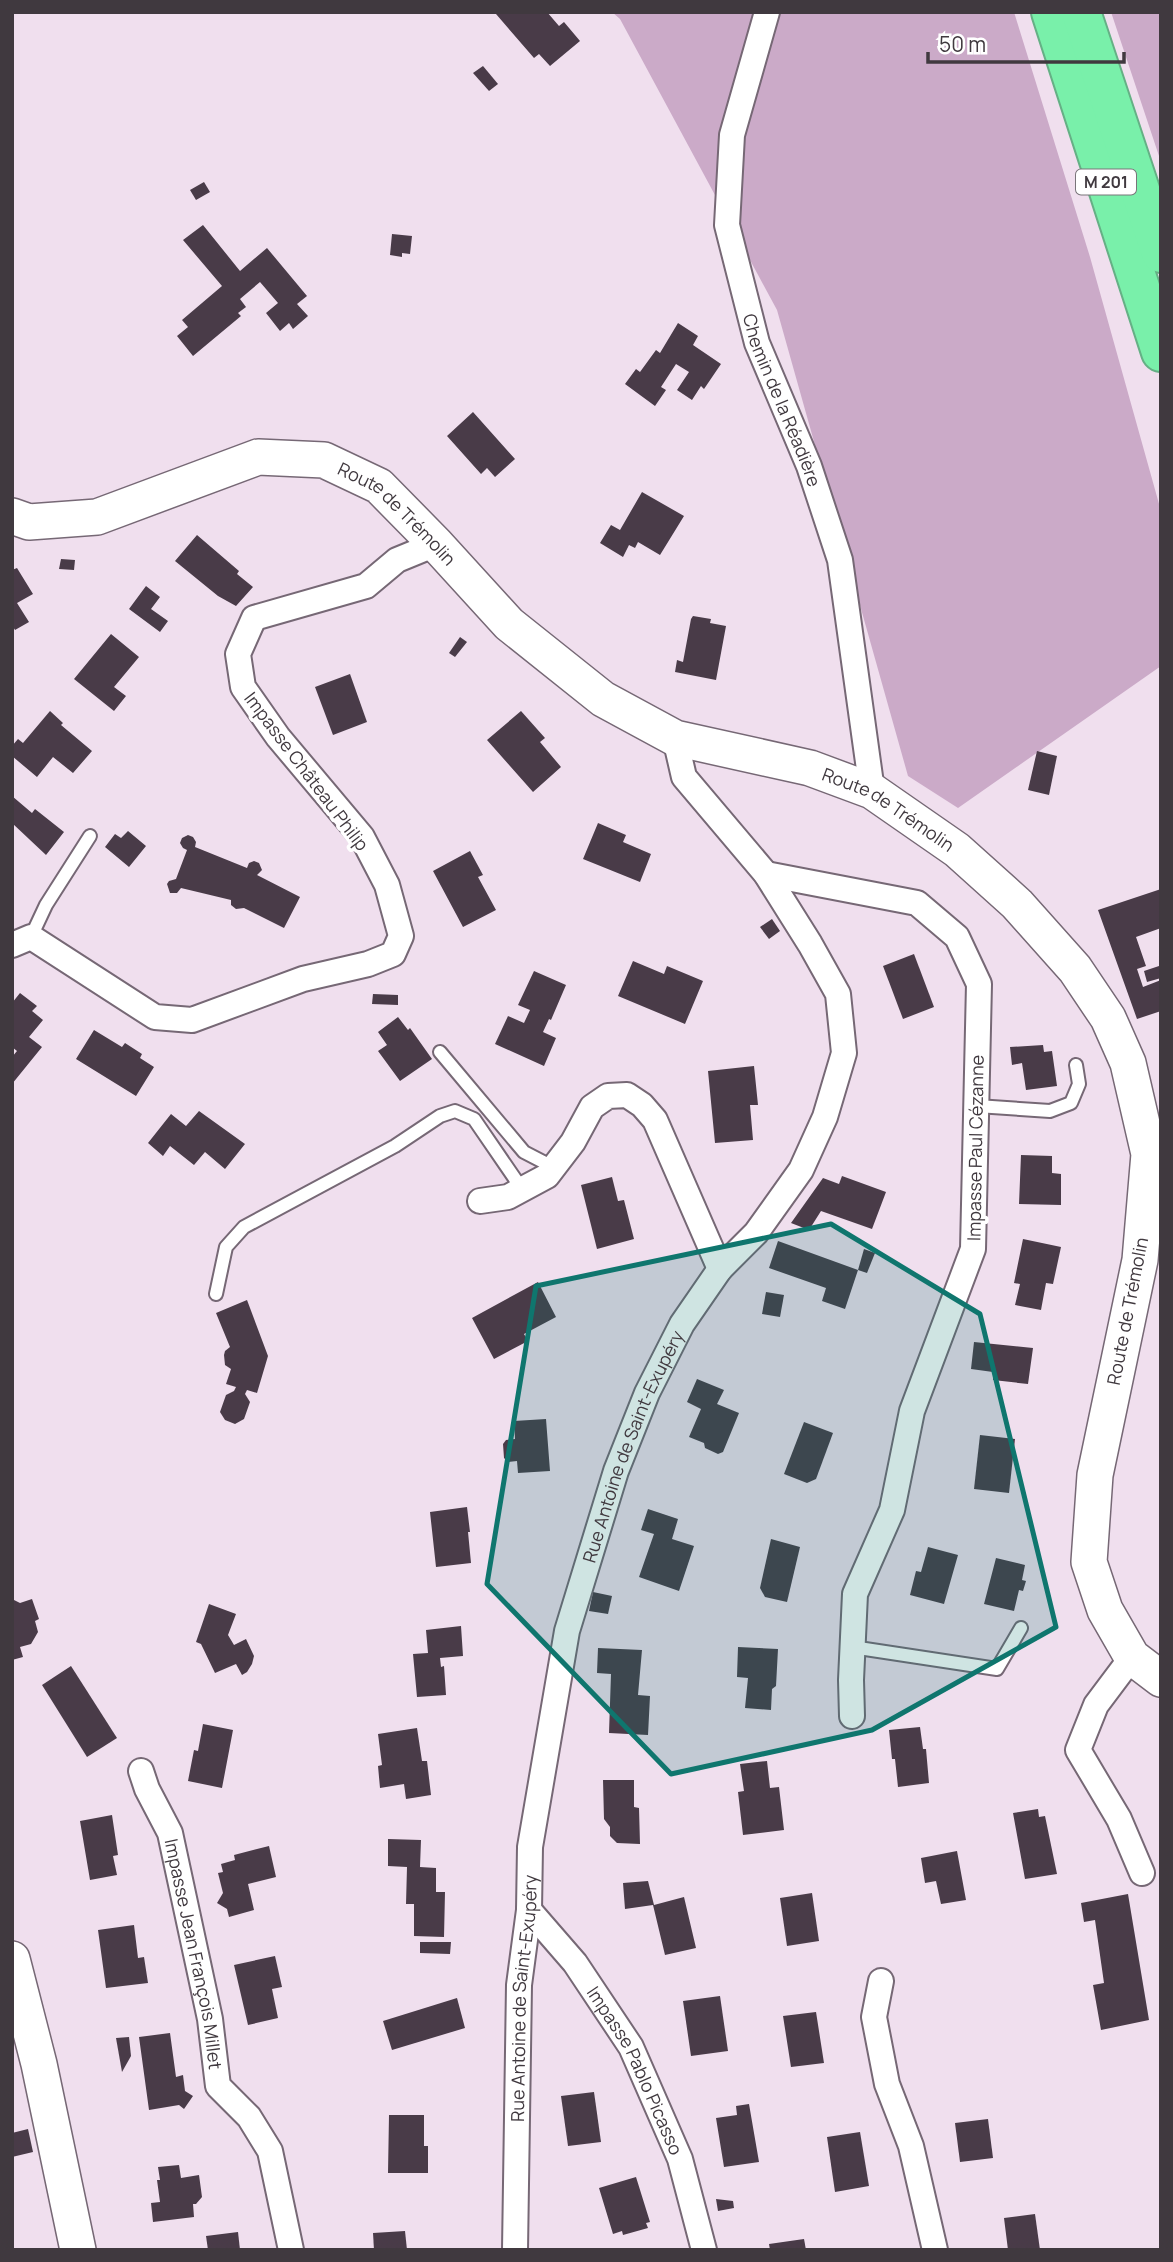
<svg xmlns="http://www.w3.org/2000/svg" width="1173" height="2262" viewBox="0 0 1173 2262" font-family="Manrope,sans-serif">
  <rect width="100%" height="100%" fill="#f0dfee"/>
  <g fill="#cbaac8">
    <path d="M612,12H1014L1090,257L1161,511V666L958,808L908,776L777,310L620,19Z"/>
    <path d="M1111,12H1161V162Z"/>
  </g>
  <g fill="#493b48">
    <path d="M499,12H547L559,26L564,22L580,41L550,66L539,54L534,58L496,14Z"/>
    <path d="M483,66L498,84L489,91L473,73Z"/>
    <path d="M204,182L210,192L196,200L190,190Z"/>
    <path d="M203,225L240,271L267,248L307,296L297,304L308,316L293,329L289,323L280,331L266,313L278,303L260,282L240,299L246,307L238,313L241,316L193,356L177,336L188,327L182,320L222,286L183,240Z"/>
    <path d="M392,234L412,236L410,254L402,253V257L390,255Z"/>
    <path d="M678,323L698,336L693,345L721,364L704,389L701,386L692,400L677,390L689,372L676,364L661,387L666,390L655,406L625,384L636,369L640,372L656,350L660,353Z"/>
    <path d="M473,412L515,459L495,477L487,468L481,474L447,436Z"/>
    <path d="M642,492L684,516L660,555L638,542L635,548L629,545L623,557L600,543L611,525L620,530Z"/>
    <path d="M197,535L239,571L237,574L253,587L236,606L218,596L175,561Z"/>
    <path d="M61,559L75,560L74,570L59,569Z"/>
    <path d="M17,568L33,594L17,603L29,622L15,630L12,625V570Z"/>
    <path d="M146,586L160,597L151,609L168,621L160,632L129,609Z"/>
    <path d="M693,616L711,619L710,623L726,626L716,680L675,672L677,660L683,662L691,619Z"/>
    <path d="M111,634L139,657L114,687L126,696L114,711L74,679Z"/>
    <path d="M460,637L467,642L455,657L449,653Z"/>
    <path d="M350,674L367,722L333,735L315,687Z"/>
    <path d="M50,711L63,723L61,725L92,751L73,773L53,757L37,777L12,756V746L18,739L23,743Z"/>
    <path d="M521,711L545,738L540,742L561,767L533,792L487,740Z"/>
    <path d="M1037,751L1057,756L1049,795L1028,790Z"/>
    <path d="M12,796L32,813L35,809L64,832L46,855L12,823Z"/>
    <path d="M598,823L626,835L623,842L651,854L640,882L583,859Z"/>
    <path d="M128,831L146,846L129,867L105,847L115,834L121,838Z"/>
    <path d="M188,835L193,837L196,842L195,847L247,868L249,863L254,861L259,863L262,870L257,875L300,897L284,928L244,908L236,909L231,905V900L181,888L177,893H170L167,884L169,881L176,879L187,850L183,848L180,843L182,838Z"/>
    <path d="M470,851L483,875L478,877L496,910L463,927L433,871Z"/>
    <path d="M1161,889V928L1136,937L1146,966L1137,969L1143,987L1161,980V1011L1137,1019L1098,910Z"/>
    <path d="M772,919L780,931L769,939L760,927Z"/>
    <path d="M914,954L934,1007L903,1019L883,966Z"/>
    <path d="M633,961L664,974L667,966L703,981L685,1024L618,996Z"/>
    <path d="M1159,966L1161,978L1147,982L1144,971Z"/>
    <path d="M534,971L566,985L551,1020L549,1019L543,1032L556,1038L544,1066L495,1044L508,1016L524,1023L530,1010L518,1005Z"/>
    <path d="M20,993L37,1006L32,1011L43,1020L29,1037L42,1047L12,1084V1057L17,1051L12,1047V1003Z"/>
    <path d="M373,994L398,995V1005L372,1004Z"/>
    <path d="M398,1017L408,1030L410,1028L432,1059L400,1081L378,1051L387,1045L378,1032Z"/>
    <path d="M94,1030L122,1047L125,1043L142,1054L140,1058L154,1067L136,1096L76,1059Z"/>
    <path d="M1043,1045L1044,1052L1052,1051L1057,1086L1026,1090L1022,1063L1012,1065L1010,1047Z"/>
    <path d="M754,1066L758,1105H750L753,1140L715,1143L708,1071Z"/>
    <path d="M199,1111L245,1144L225,1169L205,1152L194,1165L170,1146L163,1156L148,1143L171,1114L186,1126Z"/>
    <path d="M1021,1155L1052,1156V1173L1061,1174V1205L1019,1204Z"/>
    <path d="M842,1176L886,1192L872,1229L821,1211L809,1230L791,1223L823,1178L839,1184Z"/>
    <path d="M612,1177L618,1201L624,1200L634,1239L597,1249L581,1185Z"/>
    <path d="M1023,1239L1061,1247L1053,1284L1046,1283L1041,1310L1015,1305L1020,1284L1014,1283Z"/>
    <path d="M778,1241L858,1270L845,1309L822,1301L826,1288L769,1268Z"/>
    <path d="M864,1249L875,1253L867,1273L858,1270Z"/>
    <path d="M538,1282L556,1317L524,1334L528,1341L494,1359L472,1318Z"/>
    <path d="M766,1292L784,1295L780,1317L762,1314Z"/>
    <path d="M247,1300L268,1356L257,1393L247,1390L245,1394L250,1402L244,1419L235,1424L225,1420L220,1412L226,1395L234,1391L236,1387L226,1384L231,1369L225,1365L224,1355L225,1351L230,1347L216,1313Z"/>
    <path d="M974,1342L1033,1348L1028,1384L993,1380V1372L971,1369Z"/>
    <path d="M697,1379L724,1390L717,1404L739,1413L723,1452L718,1454L705,1448L704,1443L689,1437L701,1409L687,1402Z"/>
    <path d="M546,1419L550,1471L518,1473L517,1461L508,1462L504,1458L503,1444L506,1440L515,1439L514,1421Z"/>
    <path d="M804,1422L833,1433L816,1479L807,1483L784,1474Z"/>
    <path d="M980,1435L1015,1439L1009,1493L974,1489Z"/>
    <path d="M467,1507L470,1532H468L471,1563L436,1567L430,1512Z"/>
    <path d="M648,1509L678,1519L672,1539L694,1546L679,1591L639,1577L654,1534L641,1530Z"/>
    <path d="M771,1539L800,1547L787,1602L765,1597L760,1588Z"/>
    <path d="M928,1547L958,1555L944,1604L910,1595L916,1571L921,1572Z"/>
    <path d="M996,1558L1025,1565L1022,1580L1026,1581L1023,1591L1019,1590L1014,1611L984,1604Z"/>
    <path d="M593,1592L612,1596L608,1614L589,1611Z"/>
    <path d="M12,1599L20,1603L32,1599L39,1619L35,1621L38,1632L31,1644L20,1647L23,1657L12,1660Z"/>
    <path d="M209,1604L236,1614L228,1635L234,1645L246,1639L254,1656L252,1664L247,1672L242,1675L236,1664L215,1673L201,1644L196,1642Z"/>
    <path d="M461,1626L463,1656L440,1658L441,1667L444,1666L446,1695L417,1697L413,1654L428,1653L426,1630Z"/>
    <path d="M738,1647L778,1649L776,1686L772,1689L771,1710L745,1708L748,1678L737,1677Z"/>
    <path d="M598,1648L642,1650L638,1695L650,1696L648,1735L609,1733L611,1674L597,1673Z"/>
    <path d="M71,1666L117,1738L87,1757L42,1685Z"/>
    <path d="M203,1724L233,1730L222,1788L188,1781L194,1750L198,1751Z"/>
    <path d="M920,1727L923,1749H926L929,1783L898,1787L895,1759H892L889,1730Z"/>
    <path d="M417,1728L422,1761H427L431,1795L406,1799L404,1784L380,1788L378,1766L382,1765L378,1734Z"/>
    <path d="M767,1761L770,1788L779,1787L784,1830L743,1835L738,1792L744,1791L740,1764Z"/>
    <path d="M603,1780H634V1807L639,1808L640,1844L617,1843L610,1836V1827L604,1819Z"/>
    <path d="M1038,1809L1039,1817L1045,1816L1057,1874L1025,1879L1013,1813Z"/>
    <path d="M112,1815L118,1855L113,1856L117,1875L90,1880L80,1821Z"/>
    <path d="M388,1839L421,1840L420,1867L436,1868V1892H445L444,1937L414,1936V1904H406L407,1867L388,1866Z"/>
    <path d="M269,1846L276,1877L248,1884L254,1910L229,1917L227,1909L217,1903L223,1893L218,1873L223,1872L221,1864L235,1860L234,1855Z"/>
    <path d="M957,1851L966,1900L941,1904L936,1881L925,1883L921,1858Z"/>
    <path d="M648,1881L654,1905L684,1897L696,1948L665,1955L653,1905L625,1909L623,1883Z"/>
    <path d="M812,1893L819,1941L787,1946L780,1898Z"/>
    <path d="M1128,1894L1149,2020L1101,2030L1093,1985L1104,1983L1095,1920L1084,1922L1081,1903Z"/>
    <path d="M134,1925L138,1958L144,1957L148,1983L106,1988L98,1930Z"/>
    <path d="M420,1942H451L450,1954L420,1953Z"/>
    <path d="M275,1956L282,1987L272,1989L278,2018L248,2025L234,1965Z"/>
    <path d="M720,1996L728,2051L691,2056L683,2001Z"/>
    <path d="M457,1998L465,2028L392,2050L383,2021Z"/>
    <path d="M816,2012L824,2063L791,2067L783,2016Z"/>
    <path d="M170,2033L176,2077L183,2075L185,2091L193,2096L184,2109L179,2105L149,2110L139,2037Z"/>
    <path d="M129,2037L131,2056L122,2072L116,2038Z"/>
    <path d="M594,2092L601,2142L568,2146L561,2096Z"/>
    <path d="M749,2104L759,2162L724,2167L716,2118L737,2115L736,2106Z"/>
    <path d="M389,2115H424V2146H428V2173H388Z"/>
    <path d="M988,2119L993,2158L960,2162L955,2123Z"/>
    <path d="M28,2129L33,2152L12,2157V2133Z"/>
    <path d="M860,2132L869,2186L835,2192L827,2137Z"/>
    <path d="M179,2165L181,2178L199,2175L202,2197L196,2204H193L194,2217L153,2222L151,2203L160,2202L157,2180H160L158,2167Z"/>
    <path d="M636,2177L650,2222L646,2223L648,2228L623,2235L622,2231L613,2234L599,2188Z"/>
    <path d="M716,2199L733,2201L734,2208L718,2211Z"/>
    <path d="M1035,2214L1040,2250H1008L1004,2218Z"/>
    <path d="M405,2231L407,2250H374L373,2233Z"/>
    <path d="M238,2232L240,2250H208L206,2236Z"/>
    <path d="M804,2239L806,2250H770L769,2244Z"/>
  </g>
  <g fill="none" stroke-linecap="round" stroke-linejoin="round">
    <defs>
      <g id="lane">
        <path d="M31,937L46,905L90,836"/>
        <path d="M440,1052L524,1152L553,1167"/>
        <path d="M977,1106L1050,1111L1071,1103L1079,1084L1076,1065"/>
        <path d="M216,1294L226,1247L244,1227L395,1146L440,1116L455,1111L474,1119L522,1189"/>
        <path d="M852,1647L997,1669L1021,1628"/>
      </g>
      <g id="street">
        <path id="s1" d="M767,12L732,135L727,225L757,343L809,466L840,560L872,791"/>
        <path d="M766,874L917,903L957,937L979,984L973,1249L912,1411L892,1510L855,1594L851,1680L852,1716"/>
        <path d="M12,945L31,937L155,1017L192,1020L303,979L368,964L393,954L401,936L387,885L362,837L278,737L243,687L238,654L254,618L366,586L397,560L436,544"/>
        <path d="M480,1201L508,1197L547,1176L573,1142L592,1107L608,1096L627,1095L642,1105L655,1120L720,1269"/>
        <path d="M1132,1657L1096,1705L1078,1750L1119,1819L1142,1873"/>
        <path id="s2" d="M141,1771L147,1789L170,1833L210,2019L218,2086L249,2117L270,2151L291,2250"/>
        <path id="s3" d="M529,1910L575,1963L631,2047L680,2159L704,2250"/>
        <path d="M881,1981L874,2017L887,2084L911,2146L935,2250"/>
        <path id="s4" d="M515,2250L519,1985L529,1910L530,1847L567,1631L616,1471L647,1393L682,1324L720,1269L756,1233L801,1170L825,1117L844,1053L838,994L810,944L766,874L684,777L675,738"/>
      </g>
      <g id="secondary">
        <path id="s5" d="M12,516L29,522L97,517L258,457L324,460L379,486L436,544L509,624L603,699L675,738L810,768L872,791L957,850L1017,904L1075,969L1108,1018L1128,1063L1149,1154L1140,1260L1095,1475L1089,1562L1105,1610L1132,1657L1161,1679"/>
        <path d="M12,1959L39,2064L78,2250"/>
      </g>
      <g id="highway">
        <path d="M1051,12L1161,352"/>
        <path d="M1081,12L1161,253"/>
      </g>
    </defs>
    <use href="#lane" stroke="#766875" stroke-width="16"/>
    <use href="#street" stroke="#766875" stroke-width="28"/>
    <use href="#secondary" stroke="#766875" stroke-width="38"/>
    <use href="#highway" stroke="#65b085" stroke-width="42"/>
    <use href="#lane" stroke="#fff" stroke-width="12"/>
    <use href="#street" stroke="#fff" stroke-width="24"/>
    <use href="#secondary" stroke="#fff" stroke-width="35"/>
    <use href="#highway" stroke="#79f0aa" stroke-width="38"/>
  </g>
  <path fill="#0f766e" fill-opacity="0.2" stroke="#0f766e" stroke-width="5" stroke-linejoin="round" d="M831,1224L980,1314L1056,1627L872,1730L671,1774L487,1584L536,1286Z"/>
  <g text-anchor="middle" dominant-baseline="central" stroke-width="7" stroke-linejoin="round" paint-order="stroke">
    <rect fill="#fff" stroke="#797479" stroke-width="2" x="1076" y="169.5" width="60" height="25" rx="5"/>
    <g font-size="16" font-weight="bold" fill="#40393f">
      <text x="1106" y="182">M 201</text>
    </g>
    <g font-size="18" fill="#40393f" stroke="#fff">
      <text stroke="none"><textPath href="#s1" startOffset="402">Chemin de la Réadière</textPath></text>
      <text stroke="none"><textPath href="#s5" startOffset="416">Route de Trémolin</textPath></text>
      <text transform="translate(307 771) rotate(53)">Impasse Château Philip</text>
      <text stroke="none"><textPath href="#s5" startOffset="1004">Route de Trémolin</textPath></text>
      <text transform="translate(975 1148) rotate(-89)">Impasse Paul Cézanne</text>
      <text transform="translate(1127 1311) rotate(-79)">Route de Trémolin</text>
      <text stroke="none"><textPath href="#s4" startOffset="819">Rue Antoine de Saint-Exupéry</textPath></text>
      <text stroke="none"><textPath href="#s2" startOffset="192">Impasse Jean François Millet</textPath></text>
      <text stroke="none"><textPath href="#s4" startOffset="252">Rue Antoine de Saint-Exupéry</textPath></text>
      <text stroke="none"><textPath href="#s3" startOffset="194">Impasse Pablo Picasso</textPath></text>
    </g>
  </g>
  <rect width="1173" height="2262" fill="none" stroke="#40393f" stroke-width="28"/>
  <path d="M928 52v10h196v-10" fill="none" stroke="#40393f" stroke-width="3.5"/>
  <text x="939" y="52" font-size="21" fill="#40393f" stroke="#ffffff" stroke-width="5" paint-order="stroke">50 m</text>
</svg>
